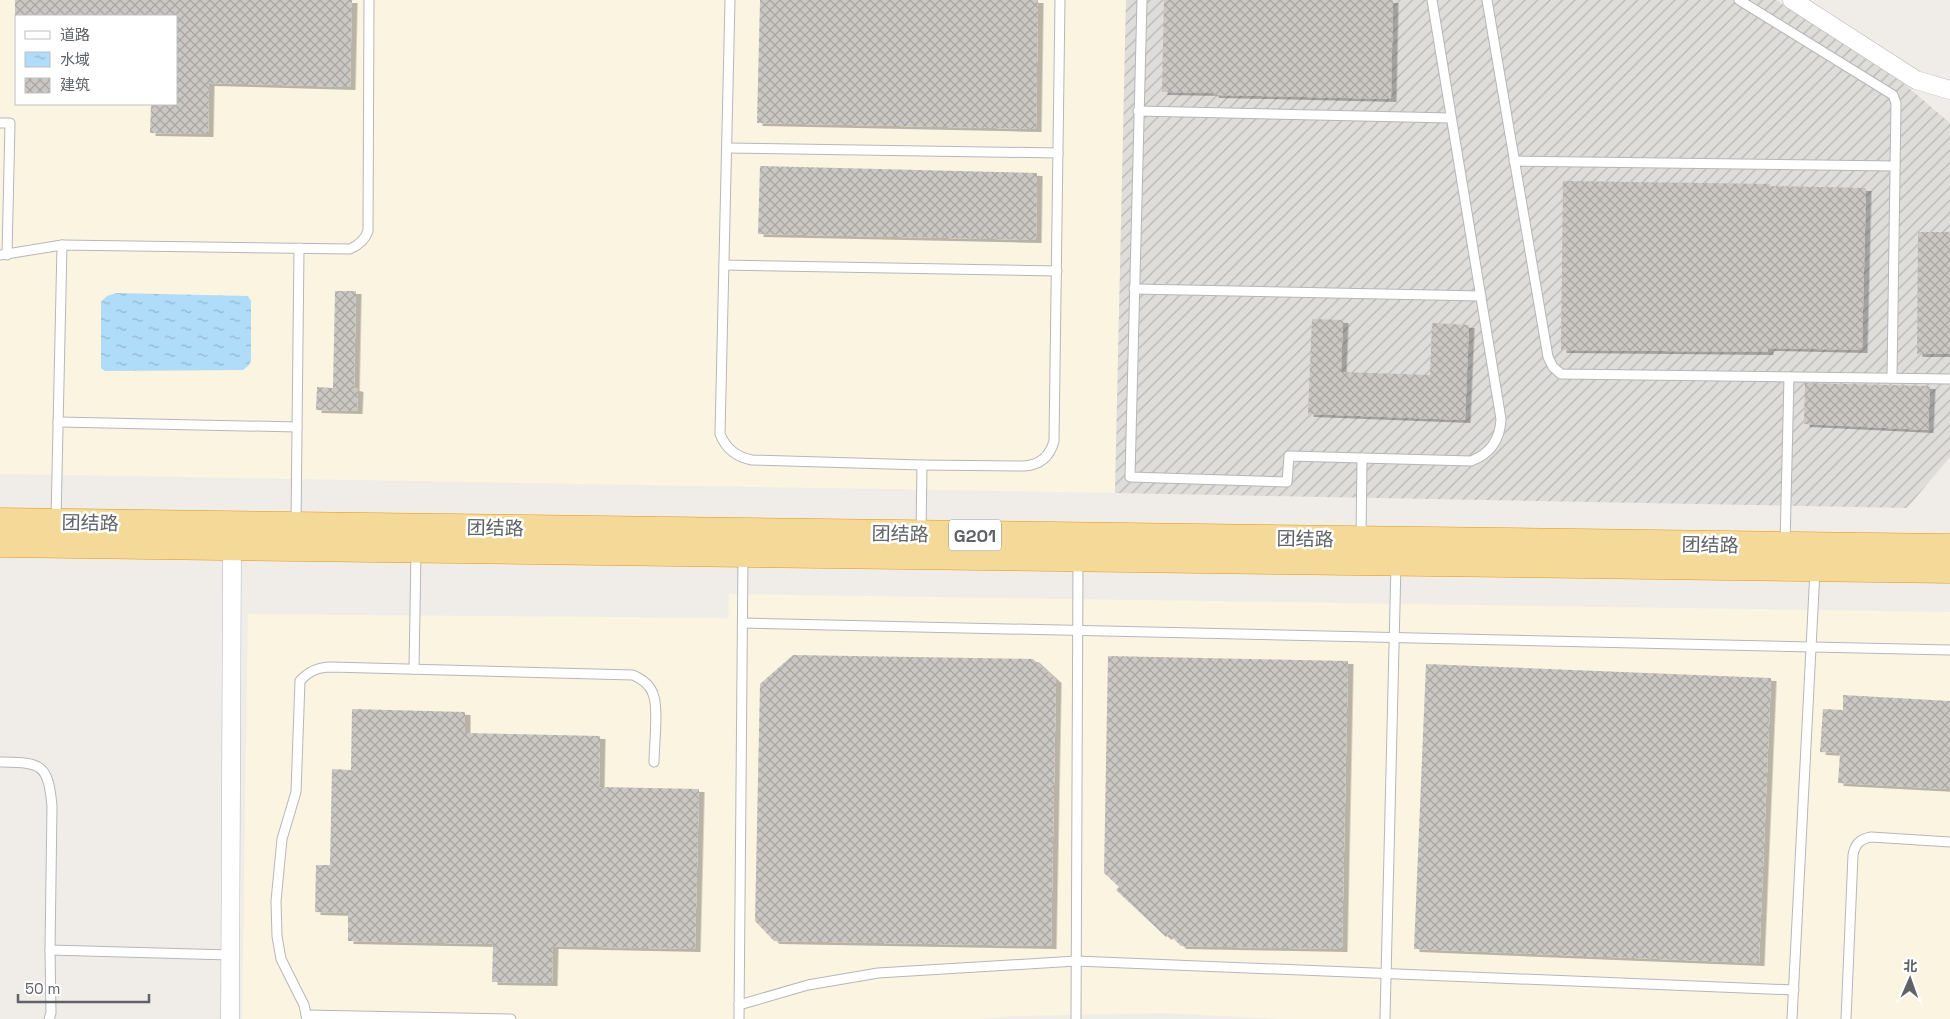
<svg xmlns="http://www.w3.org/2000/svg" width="1950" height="1019" viewBox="0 0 1950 1019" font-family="'Space Grotesk','Noto Sans SC',sans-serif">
  <defs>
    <pattern id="industrial-furrows" width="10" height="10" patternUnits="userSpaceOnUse" patternTransform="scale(1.25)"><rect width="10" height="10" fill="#dfddd9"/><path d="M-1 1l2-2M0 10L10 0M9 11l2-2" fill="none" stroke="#b8b7b4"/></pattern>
    <pattern id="water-ripples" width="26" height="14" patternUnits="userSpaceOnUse" patternTransform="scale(1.25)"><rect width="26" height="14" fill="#afdcf8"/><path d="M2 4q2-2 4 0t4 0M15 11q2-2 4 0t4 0" fill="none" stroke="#92b6cd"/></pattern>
    <pattern id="building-cross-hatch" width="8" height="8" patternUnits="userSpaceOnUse" patternTransform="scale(1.25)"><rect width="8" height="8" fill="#cbc8c4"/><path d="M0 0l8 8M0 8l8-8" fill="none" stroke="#a8a6a3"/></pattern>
    <filter id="shadow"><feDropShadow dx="5.5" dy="3" stdDeviation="0" flood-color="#0004"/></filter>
  </defs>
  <rect width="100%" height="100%" fill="#f0ede8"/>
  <g fill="#fbf4e1" fill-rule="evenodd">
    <path d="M0,0H1126L1115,493L0,474ZM16,16H176V104H16Z"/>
    <path d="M729,594L1950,612V1019H1284L1163,1013L1010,1016L981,1019H242L248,614L728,618Z"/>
  </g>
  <path fill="url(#industrial-furrows)" d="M1126,0H1776L1903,83L1950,123V457L1907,508L1115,493Z"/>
  <path fill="url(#water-ripples)" d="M116,293L248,296L251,301V361L249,365L243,370L105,371L101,368V302L107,296Z"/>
  <g fill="url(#building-cross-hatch)" filter="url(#shadow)">
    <path d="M15,0H352L350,87L209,83L208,134L150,133L151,104H176V16H15Z"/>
    <path d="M760,0H1038L1036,129L757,123Z"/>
    <path d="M1164,0H1393L1391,99L1213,95V93L1162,92Z"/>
    <path d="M760,166L1037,173L1036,240L758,234Z"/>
    <path d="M1563,181L1770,184V186L1866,188L1862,350L1768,348V352L1561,350Z"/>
    <path d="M1918,232H1950V354H1917Z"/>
    <path d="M335,291H356L354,388L358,389L357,411L316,410L317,387L333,388Z"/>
    <path d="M1312,319L1343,320L1341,372L1430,375L1432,323L1469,325L1465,420L1308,414Z"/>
    <path d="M1805,383L1930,386L1928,430L1804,424Z"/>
    <path d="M793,655L1033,659L1056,680L1051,946L774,941L755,921L760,684Z"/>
    <path d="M1108,656L1348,661L1342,949L1181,946L1169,934L1166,937L1116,890L1119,887L1104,873Z"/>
    <path d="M1426,664L1771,678L1759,963L1414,949Z"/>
    <path d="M1843,695L1950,701V789L1838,783L1840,753L1820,752L1823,709L1843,710Z"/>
    <path d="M352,709L465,712V733L600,736L599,787L699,789L695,949L553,946L552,983L492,982L493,944L348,941V913L315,912L316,865H330L332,769L351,770Z"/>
  </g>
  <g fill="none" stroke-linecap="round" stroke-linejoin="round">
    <defs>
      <g id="lane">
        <path d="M730,0L720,434C726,449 736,457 752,460L922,465L1024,466C1040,465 1050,456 1054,441L1060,0"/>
        <path d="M1142,0L1130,477L1287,482L1289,456L1471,461C1490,454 1500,440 1501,419L1432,0"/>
        <path d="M1487,0L1548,357L1553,367L1561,374L1950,379"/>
        <path d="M1739,0L1893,95L1896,103L1892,378"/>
        <path d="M1138,111L1451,118"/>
        <path d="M0,123H10L7,255"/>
        <path d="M727,148L1058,153"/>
        <path d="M1514,161L1895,166"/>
        <path d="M0,255L62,245L350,249C359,245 365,240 368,231L369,0"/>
        <path d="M724,265L1057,271"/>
        <path d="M1134,289L1481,296"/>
        <path d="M58,422L297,427"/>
        <path d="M56,520L62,245"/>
        <path d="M296,523L299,248"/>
        <path d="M921,532L922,465"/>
        <path d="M1361,538L1362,458"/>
        <path d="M1785,544L1789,377"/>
        <path d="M743,623L1950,650"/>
        <path d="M414,669L416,552"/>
        <path d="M0,762C40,763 48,762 52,806L50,950L230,955"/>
        <path d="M739,1005L808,985L878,973L1076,961L1794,990"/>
        <path d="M306,1015L511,1019"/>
        <path d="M49,1019L51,1013L50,950"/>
        <path d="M307,1019L304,1005L281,959L277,936L276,901L282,839L296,792L300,681C309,671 318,667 331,667L633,675C642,679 650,684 653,694C659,707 654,745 654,762"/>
        <path d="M739,1019L743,556"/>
        <path d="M1076,1019L1078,560"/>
        <path d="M1385,1019L1396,564"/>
        <path d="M1792,1019L1815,570"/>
        <path d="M1846,1019L1853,855C1855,844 1860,839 1871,837L1950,842"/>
      </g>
      <g id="street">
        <path d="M1792,0L1916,80L1950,90"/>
        <path d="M230,1019L232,546"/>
      </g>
      <g id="highway">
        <path d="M0,522L1950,548"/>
        <path d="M0,543L1950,569"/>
      </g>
    </defs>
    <use href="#lane" stroke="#b4b7bb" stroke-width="11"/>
    <use href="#street" stroke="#b4b7bb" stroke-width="19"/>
    <use href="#highway" stroke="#e49813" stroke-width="29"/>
    <use href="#lane" stroke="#fff" stroke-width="9"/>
    <use href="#street" stroke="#fff" stroke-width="18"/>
    <use href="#highway" stroke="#f5d999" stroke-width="28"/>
  </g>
  <g text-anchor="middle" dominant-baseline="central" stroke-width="5" stroke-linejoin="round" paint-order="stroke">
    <rect fill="#fff" stroke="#8f9194" stroke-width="1" x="949" y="519.5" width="52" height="31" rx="4"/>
    <g font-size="18" font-weight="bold" fill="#5f6266">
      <text x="975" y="535">G201</text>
    </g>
    <g font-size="19" fill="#5f6266" stroke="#fff">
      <text transform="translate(90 523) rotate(1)">团结路</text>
      <text transform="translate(495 528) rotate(1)">团结路</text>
      <text transform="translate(900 534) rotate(1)">团结路</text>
      <text transform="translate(1305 539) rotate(1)">团结路</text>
      <text transform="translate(1710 545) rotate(1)">团结路</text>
    </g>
  </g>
  <rect x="15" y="15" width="162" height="90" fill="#ffffff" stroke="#bfc0c2"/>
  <rect x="25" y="31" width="25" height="8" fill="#ffffff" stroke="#bfc0c2"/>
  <text x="60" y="40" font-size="15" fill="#5f6266">道路</text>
  <rect x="25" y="52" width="25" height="15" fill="url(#water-ripples)" stroke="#bfc0c2"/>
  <text x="60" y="65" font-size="15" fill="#5f6266">水域</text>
  <rect x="25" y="78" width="25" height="15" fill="url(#building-cross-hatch)" stroke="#bfc0c2"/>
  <text x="60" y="90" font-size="15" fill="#5f6266">建筑</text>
  <g transform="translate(1910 979) rotate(2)" stroke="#ffffff" stroke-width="4" paint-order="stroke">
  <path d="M0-4L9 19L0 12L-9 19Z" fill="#5f6266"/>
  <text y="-8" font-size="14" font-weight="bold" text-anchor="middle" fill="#5f6266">北</text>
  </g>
  <path d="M18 994v8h131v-8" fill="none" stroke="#5f6266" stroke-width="2.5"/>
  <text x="25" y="994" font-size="15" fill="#5f6266" stroke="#ffffff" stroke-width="4" paint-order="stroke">50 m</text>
</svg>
